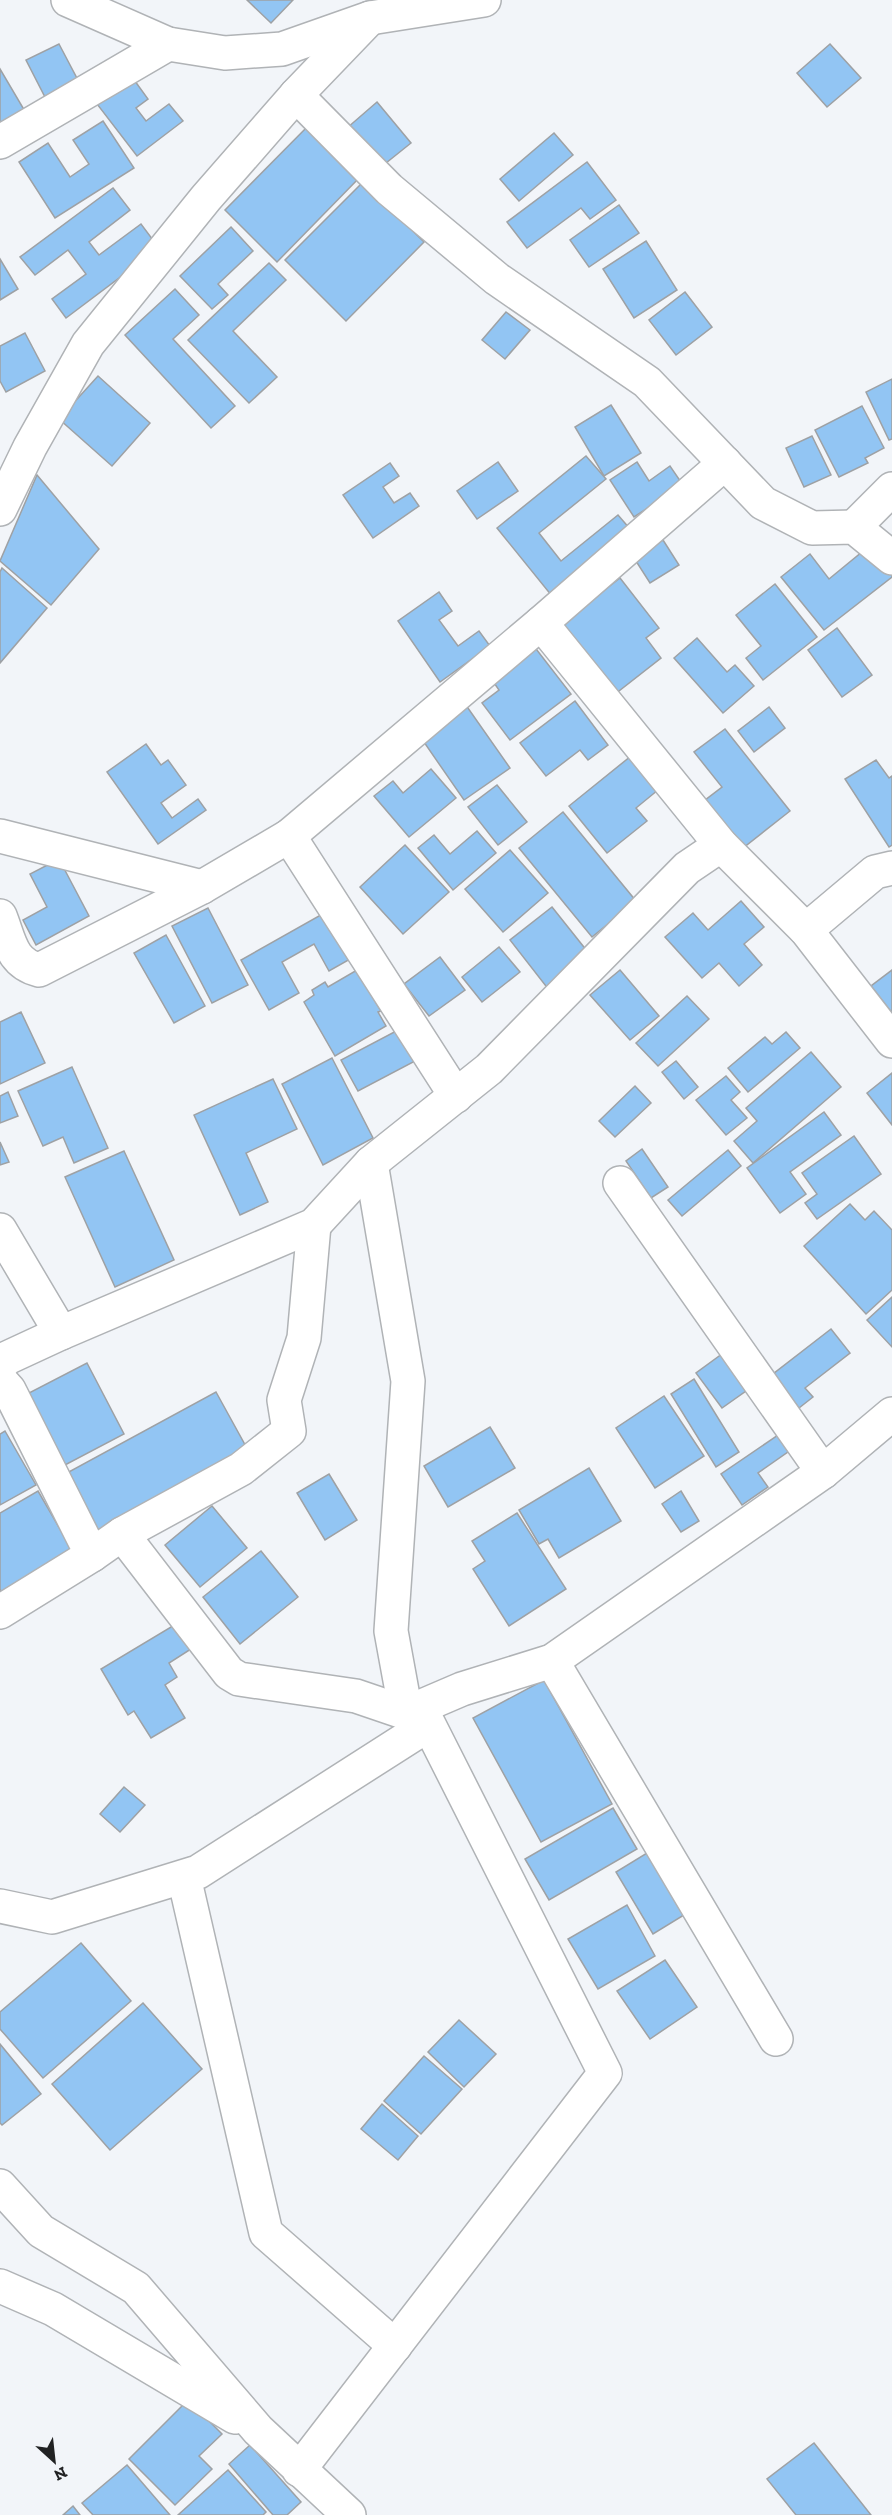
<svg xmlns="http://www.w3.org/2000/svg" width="892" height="2515" viewBox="0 0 892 2515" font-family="'Zilla Slab',serif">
  <rect width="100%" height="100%" fill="#f2f5f9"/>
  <g fill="#92c5f3" stroke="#9ea1a4" stroke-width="1.5">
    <path d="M247,0H293L271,23Z"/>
    <path d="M59,44L80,84L47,101L26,60Z"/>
    <path d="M830,44L861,78L827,107L797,73Z"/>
    <path d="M0,69L26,113L0,128Z"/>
    <path d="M132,77L148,99L136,108L146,121L169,104L183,121L137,156L97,104Z"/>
    <path d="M377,102L411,143L381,167L347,128Z"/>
    <path d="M103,121L134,168L55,218L19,162L48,143L70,177L89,164L73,140Z"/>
    <path d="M308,126L360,177L277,262L225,210Z"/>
    <path d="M554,133L573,155L519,201L500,179Z"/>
    <path d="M587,162L616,200L590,219L581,208L527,248L507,222Z"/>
    <path d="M363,182L424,242L346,321L285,260Z"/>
    <path d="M113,188L130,210L89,242L99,255L141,224L159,248L66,318L52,299L86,274L68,250L35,275L20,257Z"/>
    <path d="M619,205L639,233L589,267L570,240Z"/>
    <path d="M231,227L253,251L218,284L228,295L212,309L180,276Z"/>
    <path d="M646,241L677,290L634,318L603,269Z"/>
    <path d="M0,259L18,289L0,300Z"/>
    <path d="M269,263L286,280L233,331L277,377L249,403L188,340Z"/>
    <path d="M175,289L199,315L173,339L235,406L211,428L125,335Z"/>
    <path d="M685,292L712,327L676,355L649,320Z"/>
    <path d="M506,312L530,330L505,359L482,340Z"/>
    <path d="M25,333L45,371L6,392L0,381V346Z"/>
    <path d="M98,376L150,423L112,466L59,419Z"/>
    <path d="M892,379V439L889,440L866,392Z"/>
    <path d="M611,405L641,453L604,476L575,427Z"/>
    <path d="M862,406L884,448L865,458L868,463L839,477L815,430Z"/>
    <path d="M812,436L831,475L804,487L786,448Z"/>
    <path d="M586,456L606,479L539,533L561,561L618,515L637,537L556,601L497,528Z"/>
    <path d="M498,462L518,491L477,519L457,491Z"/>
    <path d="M637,462L649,481L670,466L683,485L634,517L610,480Z"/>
    <path d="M390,463L399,476L383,487L394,503L410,493L419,506L373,538L343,495Z"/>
    <path d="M37,475L99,549L51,605L0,561Z"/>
    <path d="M663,540L679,565L650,583L634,558Z"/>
    <path d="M862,552L892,573V577L824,630L781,577L810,554L829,579Z"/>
    <path d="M2,568L47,608L0,663V572Z"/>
    <path d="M620,578L659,628L646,638L661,658L610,698L556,628Z"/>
    <path d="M775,584L817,637L763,680L746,658L761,646L736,615Z"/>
    <path d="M439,592L452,611L439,620L458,646L479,631L490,646L440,682L398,621Z"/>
    <path d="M837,628L872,675L842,697L808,650Z"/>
    <path d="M697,638L727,672L735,665L754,686L723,713L674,658Z"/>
    <path d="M533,645L571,694L510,740L482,703L499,690L490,677Z"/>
    <path d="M463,701L510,768L464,800L417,732Z"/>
    <path d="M575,701L608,745L588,760L580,750L546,776L520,743Z"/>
    <path d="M769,707L785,728L754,752L738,731Z"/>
    <path d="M725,729L790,811L738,852L700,804L722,787L694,752Z"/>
    <path d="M146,744L161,765L168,760L186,785L161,803L172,818L198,799L206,810L158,844L107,772Z"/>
    <path d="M631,756L658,790L636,808L647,821L607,853L569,806Z"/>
    <path d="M876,760L889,778L892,776V845L889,847L845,779Z"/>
    <path d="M431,769L456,798L409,837L374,796L393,781L403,793Z"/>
    <path d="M497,785L527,822L498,845L468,807Z"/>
    <path d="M563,812L636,901L592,937L519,848Z"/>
    <path d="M477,831L496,853L453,890L418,848L434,835L450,854Z"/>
    <path d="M405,845L449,892L403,934L360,887Z"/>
    <path d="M510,850L548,893L503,932L465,889Z"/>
    <path d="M59,859L89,916L36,945L23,920L47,907L30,874Z"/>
    <path d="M741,901L764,927L744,944L762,965L739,986L719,963L702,978L665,937L693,913L708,930Z"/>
    <path d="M552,907L591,956L549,990L510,940Z"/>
    <path d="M208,908L248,985L212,1003L172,926Z"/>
    <path d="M326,912L352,958L329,971L314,944L282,962L299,993L269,1010L241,960Z"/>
    <path d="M166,935L205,1006L174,1023L134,953Z"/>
    <path d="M499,947L520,972L482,1002L462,977Z"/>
    <path d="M440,957L465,990L429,1016L404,984Z"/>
    <path d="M357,970L381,1011L378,1012L386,1026L335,1056L304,1002L314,995L312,990L325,982L328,987Z"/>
    <path d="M620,970L659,1016L630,1040L590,995Z"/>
    <path d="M892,970V1013L871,986Z"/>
    <path d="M687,996L709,1019L658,1066L636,1043Z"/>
    <path d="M21,1012L45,1063L0,1084V1022Z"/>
    <path d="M400,1029L417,1060L358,1091L341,1060Z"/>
    <path d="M786,1032L800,1048L748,1092L728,1068L765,1037L772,1044Z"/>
    <path d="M811,1052L841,1087L753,1163L734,1141L757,1121L746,1108Z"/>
    <path d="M332,1058L373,1138L323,1165L282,1084Z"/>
    <path d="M676,1061L698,1087L684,1099L662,1072Z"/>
    <path d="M72,1067L108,1148L74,1163L63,1137L43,1146L18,1091Z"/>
    <path d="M892,1073V1125L867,1093Z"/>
    <path d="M726,1076L740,1092L731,1100L747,1118L726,1135L696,1100Z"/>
    <path d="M273,1079L297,1129L246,1153L268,1202L240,1215L194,1115Z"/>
    <path d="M635,1086L651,1103L615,1137L599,1121Z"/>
    <path d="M8,1092L18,1116L0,1123V1096Z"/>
    <path d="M824,1112L841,1135L790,1172L806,1194L780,1213L747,1168Z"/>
    <path d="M854,1136L881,1174L817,1219L805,1203L817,1194L802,1173Z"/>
    <path d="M0,1142L9,1162L0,1165Z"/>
    <path d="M642,1149L668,1187L651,1198L626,1161Z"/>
    <path d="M728,1150L741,1166L682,1216L668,1200Z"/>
    <path d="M124,1151L174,1260L115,1287L65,1177Z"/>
    <path d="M850,1204L865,1220L874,1211L892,1230V1290L866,1314L804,1246Z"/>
    <path d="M892,1297V1347L867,1320Z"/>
    <path d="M831,1329L850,1353L805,1388L813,1397L799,1408L773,1374Z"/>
    <path d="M726,1351L753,1386L722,1408L696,1373Z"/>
    <path d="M87,1363L124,1434L65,1465L27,1394Z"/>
    <path d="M694,1379L739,1452L716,1467L671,1394Z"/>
    <path d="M216,1392L249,1452L98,1535L65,1474Z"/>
    <path d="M664,1396L704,1456L655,1488L616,1428Z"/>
    <path d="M490,1427L515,1468L448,1507L424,1466Z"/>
    <path d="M5,1431L36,1485L0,1505V1434Z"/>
    <path d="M784,1431L795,1447L758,1473L768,1487L742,1505L721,1474Z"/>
    <path d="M589,1468L621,1521L559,1558L548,1539L539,1544L519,1510Z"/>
    <path d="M329,1474L357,1520L325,1540L297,1493Z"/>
    <path d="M38,1491L75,1555L3,1596L0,1589V1513Z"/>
    <path d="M681,1491L699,1521L681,1532L662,1504Z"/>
    <path d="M212,1506L247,1548L200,1587L165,1545Z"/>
    <path d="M517,1513L566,1589L509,1626L473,1569L485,1561L472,1541Z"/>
    <path d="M261,1551L298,1597L240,1644L203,1597Z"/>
    <path d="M176,1624L191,1649L169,1663L177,1677L165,1685L185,1718L151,1738L134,1711L128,1715L101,1669Z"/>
    <path d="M544,1680L612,1804L541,1842L473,1718Z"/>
    <path d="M124,1787L145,1805L120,1832L100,1814Z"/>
    <path d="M613,1808L637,1849L549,1900L525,1859Z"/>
    <path d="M647,1853L684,1915L653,1934L616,1872Z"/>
    <path d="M627,1905L655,1956L598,1989L568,1939Z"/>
    <path d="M81,1943L131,2001L43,2078L0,2029V2012Z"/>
    <path d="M665,1960L697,2007L650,2039L617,1991Z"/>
    <path d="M143,2003L202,2069L110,2150L52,2084Z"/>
    <path d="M459,2020L496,2054L464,2087L428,2052Z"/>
    <path d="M0,2044L41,2094L2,2125L0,2123Z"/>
    <path d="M424,2056L462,2089L421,2134L384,2101Z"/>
    <path d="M382,2104L418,2136L398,2160L361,2129Z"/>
    <path d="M188,2400L222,2434L199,2456L212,2469L175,2505L129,2459Z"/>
    <path d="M814,2443L871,2515H796L767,2479Z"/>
    <path d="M250,2445L301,2502L287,2515H273L229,2464Z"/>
    <path d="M127,2465L170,2515H93L82,2503Z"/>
    <path d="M228,2470L266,2512L263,2515H178Z"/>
    <path d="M73,2506L80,2515H63Z"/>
  </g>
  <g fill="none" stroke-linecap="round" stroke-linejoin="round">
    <defs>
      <g id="street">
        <path d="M68,0L168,44L225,53L282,49L370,18L484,0"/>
        <path d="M296,95L389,189L497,279L647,382L763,503L812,528L854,527L892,558"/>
        <path d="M0,142L168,44"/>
        <path d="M0,509L30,447L88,344L206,198L296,95L370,18"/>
        <path d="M854,527L892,489"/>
        <path d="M541,623L721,845L806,930L892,1041"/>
        <path d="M0,836L202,887"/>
        <path d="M289,836L456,1096"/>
        <path d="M0,916C10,941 11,963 39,970L202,887L289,836L541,623L725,463"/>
        <path d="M806,930L875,872L892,868"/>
        <path d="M371,1163L408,1381L391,1631L406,1713"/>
        <path d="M620,1183L823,1472"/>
        <path d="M0,1230L61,1333"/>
        <path d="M0,1365L7,1358L61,1333L314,1225L371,1163L489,1069L687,868L721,845"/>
        <path d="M0,1380L9,1390L92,1555L0,1612"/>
        <path d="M122,1534L229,1673L239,1679L356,1696L406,1713L462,1689L552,1661L823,1472L892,1414"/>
        <path d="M92,1555L122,1534L241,1469L289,1431L284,1400L304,1338L314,1225"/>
        <path d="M552,1661L776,2039"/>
        <path d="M184,1877L266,2233L395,2346"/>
        <path d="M0,1906L52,1917L198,1872L428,1725"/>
        <path d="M0,2186L41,2231L136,2288L258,2430L349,2515"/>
        <path d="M0,2286L53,2309L235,2417"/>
        <path d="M299,2470L605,2073L420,1707"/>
      </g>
    </defs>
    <use href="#street" stroke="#b0b3b6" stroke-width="36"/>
    <use href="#street" stroke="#fff" stroke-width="33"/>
  </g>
  <g transform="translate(54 2461) rotate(153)" stroke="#f2f5f9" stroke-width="4.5" paint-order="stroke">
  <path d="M0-4.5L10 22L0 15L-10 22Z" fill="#212223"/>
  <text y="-9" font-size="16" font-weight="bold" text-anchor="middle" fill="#212223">N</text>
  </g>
</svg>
